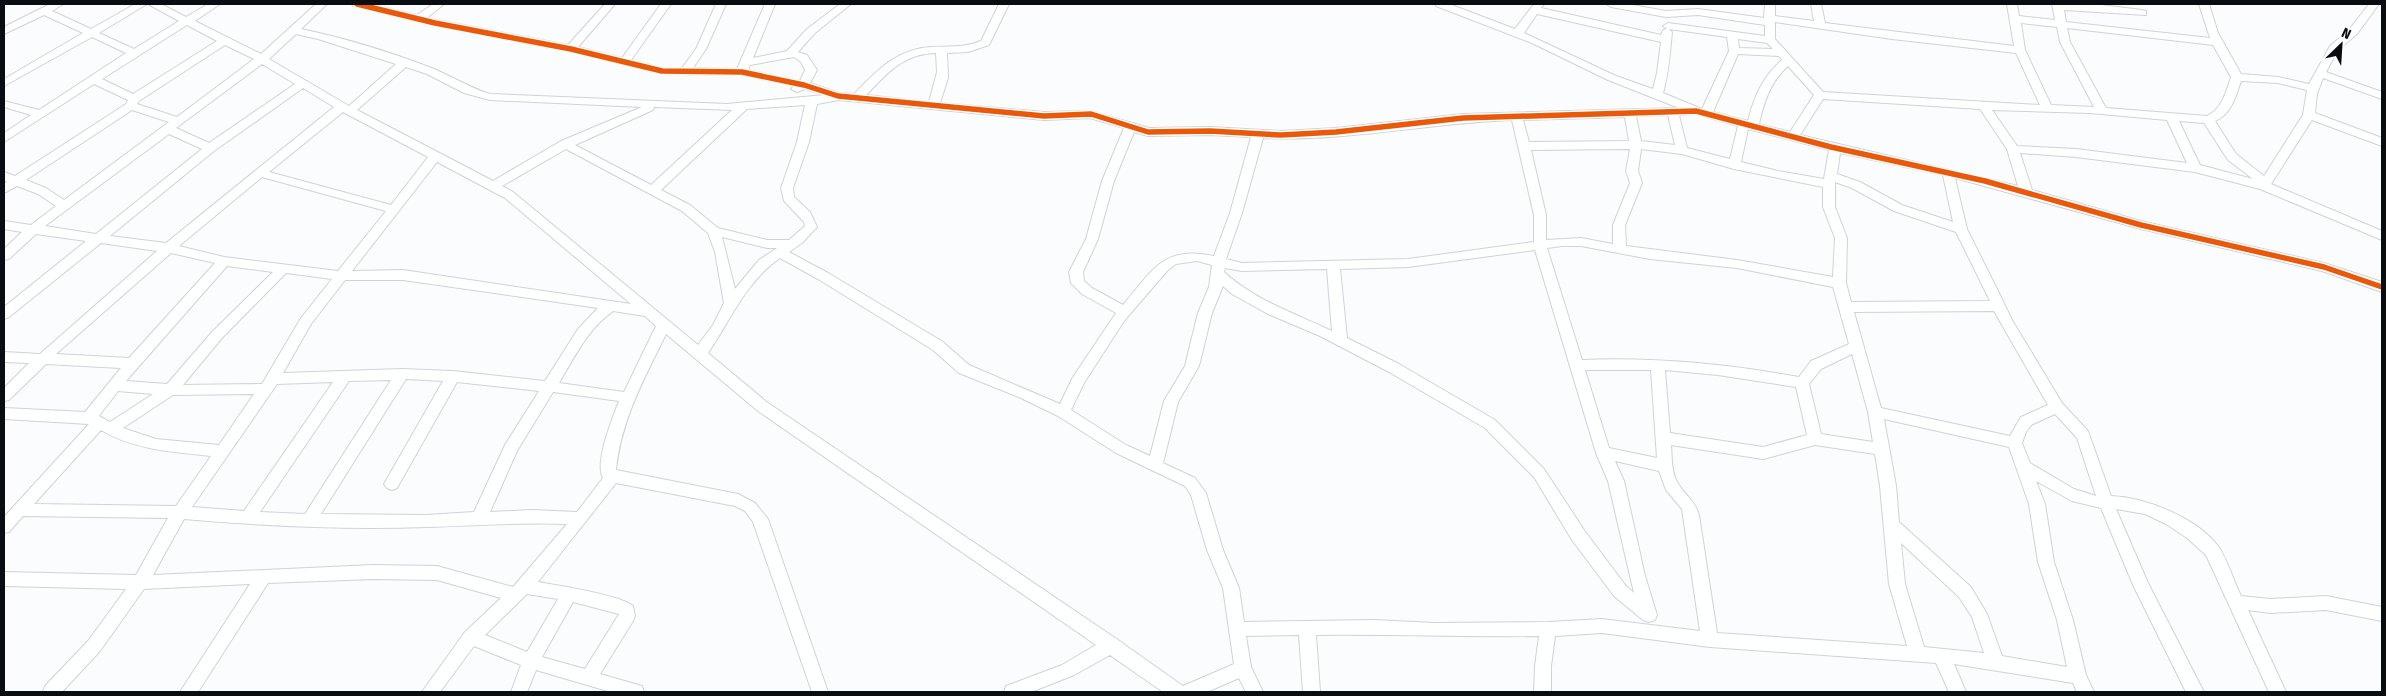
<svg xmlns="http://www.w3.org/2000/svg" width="2386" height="696" viewBox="0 0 2386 696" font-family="'Fira Sans Condensed',sans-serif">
  <rect width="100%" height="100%" fill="#fbfcfe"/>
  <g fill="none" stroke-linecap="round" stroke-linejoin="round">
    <defs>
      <path id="minor" d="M50,4H63L52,11L91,29L135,4H147L99,33L134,49L179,21L148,4H161L186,17L208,4H220L195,21L261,54L316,4H327L301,29C345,38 393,53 434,69C453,77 470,88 490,94L727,104L825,95L805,89L797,92L791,89L794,86L742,75L662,74L571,52L435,26L353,6L352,4H369L417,15L433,4H444L427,18L568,45L605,4H615L578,47L622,58L661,4H671L631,60L662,68H682L696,49L716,4H726L706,49L693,68L737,69L765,4H775L753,58L787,51L807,29L840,4H851L815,33L798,52L807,55L817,70L810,83L839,93L854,94C877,71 896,49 931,47C948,46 964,48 981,41L999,4H1009L989,45L968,52L947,53L948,78L940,103L1044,112L1091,111L1149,128L1210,127L1281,131L1336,128L1463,114L1679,108L1608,80L1532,43L1436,6L1435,4H1449L1515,29L1534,4H1544L1541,8L1661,35L1663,30L1667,29L1663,26L1668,23L1765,36V25L1698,15L1666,17L1611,7L1606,4H1627L1666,11L1698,9L1764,18L1765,4H1775V16L1814,21L1811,4H1821L1825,23L2014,46L2007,4H2017L2019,16L2055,20L2052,4L2101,5L2142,10L2146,11V15L2064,10L2066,22L2210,38L2199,4H2209L2218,33L2241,74L2278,77L2309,84L2330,46L2349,30L2369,4H2379L2357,34L2338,50L2326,72L2382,92V99L2323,78L2317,94L2315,113L2382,138V146L2312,120L2271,184L2382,231V240L2260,189L2195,172L2076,157L2020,153L2032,190L2141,221L2324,263L2382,282V292L2322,271L2141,229L1955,178L1967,229L1998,291L2012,320L2062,403L2088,431L2111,496C2145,497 2197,518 2218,546C2228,560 2233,580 2241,596L2270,599L2326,596L2382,607V621L2326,610L2270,613L2248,610L2286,692H2269L2206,555L2187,538L2166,524L2145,514L2116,509L2148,583L2204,692H2186L2133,585L2101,508L2072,501L2036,481L2045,504L2054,562L2073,620L2086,675L2094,692H2077L2073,683L1954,664L1966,692H1949L1936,663L1710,647L1602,633L1555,636L1551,666V692H1534L1535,666L1539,636C1464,637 1390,634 1316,635L1320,692H1303L1299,635L1246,636L1251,667L1263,692H1246L1239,678L1207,692H1163L1110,655L1074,675L1031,692H1004L1006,686L1062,665L1096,645L758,411L666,334C644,379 621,420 616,470L738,494L755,503L768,519L828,692H812L753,522L745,511L735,506L616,483L538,582C556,585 621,595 633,606L635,616L633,621L600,674L642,686L644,692H611L536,670L527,692H511L521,665L474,646L440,692H422L465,632L501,598L437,580L373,579L268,583L198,692H180L250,584L144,589L100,651L62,692H43L45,686L88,641L126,589L4,586V572L136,575L168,518L23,516L9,532L4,533V517L89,424L4,419V408L85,412L121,368L46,364L9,400L4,401V388L29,363L4,362V352L40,354L157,251L101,243L9,317L4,319V307L86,241L36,234L9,259L4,260V249L22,232L4,229V221L31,225L56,206L38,194L17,186L4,193V184L7,182L4,180V172L15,176L126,104L128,100L94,84L4,142V133L31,115L4,107V101L39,110L126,53L92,37L4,86V79L83,33L44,15L4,34V27ZM1537,14L1661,42L1657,73L1653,89L1616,76L1524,33ZM1775,22L1892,39L2016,53L2040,105L1823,92L1775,39ZM2021,23L2057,27L2060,42L2094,107L2051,105L2025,50ZM187,25L217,41L133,94L102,79ZM2067,28L2213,45L2231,77C2226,92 2222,109 2207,116L2106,108L2070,42ZM1669,29L1727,37L1729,51L1702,109L1663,93C1669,72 1670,52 1672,32ZM296,34L318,39L396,64L349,106L269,59ZM1738,39L1767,43L1773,49L1739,48ZM225,45L254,59L177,117L137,104L139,101ZM936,53L937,72L929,102L866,95C888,73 902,54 936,53ZM1738,54L1779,56L1782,60C1763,76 1754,97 1748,121L1713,112ZM794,57L801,62L805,70L800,81L748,70L750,65ZM262,64L295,84L209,143L176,128ZM1788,66L1814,95L1790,132L1759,124C1764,102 1770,82 1788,66ZM406,67L427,74L464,93L490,100L642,107L561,141L493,181L357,110ZM2241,81L2278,83L2307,90L2303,115L2264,176L2236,154L2215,121C2231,115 2236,96 2241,81ZM303,88L334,107L166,243L110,236L214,151ZM1823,99L1980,109L2007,149L2018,186L1800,135ZM839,100L1044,120L1090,118L1124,128L1102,181L1086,239L1069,272L1071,283L1082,294L1116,313L1073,377L1060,404L969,365L943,342L828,273L789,252L802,243L817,227L810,212L794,197L793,188L809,142L817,104ZM805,105L797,142L781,188L784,201L804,222L805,226L789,240H767L718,228L690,205L661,190L747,109ZM654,107L732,110L651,185L575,145L653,110ZM132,110L169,122L64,200L46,188L26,180ZM1992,110L2090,113L2167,120L2187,163L2076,149L2017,146ZM343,112L428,157L391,205L269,172ZM1696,114L1738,126L1730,159L1687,148L1679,115ZM1668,115L1675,145L1641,141L1636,116ZM1625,117L1629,141L1529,142L1523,120ZM1512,120L1534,215V242L1408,259L1242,263L1226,259L1242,213L1263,138C1346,142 1429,123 1512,120ZM2179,121L2204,123L2228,160L2253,179L2200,165ZM1748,129L1829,150L1824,179L1778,171L1741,162ZM1134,132L1148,136L1210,135L1251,137L1230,213L1214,256C1163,245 1153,270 1123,305L1092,288L1084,281L1083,272L1098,239L1114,181ZM169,134L202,149L96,234L45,226ZM566,149L682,211L708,233L715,252L724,303L713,325L698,345L513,192L502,186ZM1630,149L1626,171L1630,183L1613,225V244L1581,238L1546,240V215L1531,150ZM1641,149L1682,154L1734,169L1823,187V207L1835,238L1833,277L1737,260L1626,246L1625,225L1642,183L1638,171ZM1840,153L1943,175L1953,222L1902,205L1860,182L1837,174ZM437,162L505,198L631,304L403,270L352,271ZM262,177L386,211L338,271L224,257L179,246ZM1835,182L1852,188L1894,211L1956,232L1990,301L1851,302L1846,283L1847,238L1835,207ZM722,237L767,248H777L759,260L735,289ZM1562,246H1581L1650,259L1737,268L1833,287L1849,344L1811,361L1799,377C1727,364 1655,357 1582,360L1547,248ZM1535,250L1596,453L1608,481L1634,593L1626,586L1584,530L1544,469L1495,420L1399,364L1347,338L1340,269L1408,267ZM171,253L215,263L129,358L56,354ZM780,258L818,279L933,350L959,373L1021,398L1058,416L1116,453L1185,486L1191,495L1207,550L1223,588L1234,664L1183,686L1118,640L768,403L708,353C730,321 746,281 780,258ZM1197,261L1212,265L1209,287L1198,313L1185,366L1164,401L1150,456L1126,445L1071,410L1084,383L1124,321L1167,271L1176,264ZM227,266L273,272L212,332L167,384L126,381ZM1225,268L1242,271L1327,269L1332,331C1294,313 1256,301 1224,272ZM286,273L332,279L301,318L262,384L183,385L222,338ZM345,280H403L598,308L578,329L545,381L453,371L402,369L283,373L311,324ZM1223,286L1232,294L1268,314L1320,336L1389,372L1485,428L1534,477L1572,540L1614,596L1643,620L1649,622L1655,620L1657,615L1645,576L1624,481L1615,461L1659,471L1666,490L1682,509L1700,631L1602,619L1548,622L1434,623L1375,620L1244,622L1239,588L1223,550L1206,493L1195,478L1163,463L1178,402L1199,366L1212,313ZM613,311L645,316L656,326L624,392L559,383C575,356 588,329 613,311ZM1994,311L2048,405L2021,417L2010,436L1881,408L1854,312ZM1852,354L1868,412L1873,442L1821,434L1809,384L1821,369ZM1585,370H1651L1657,458L1609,448ZM1665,370L1718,375L1796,387L1807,435L1763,447L1670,433ZM406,379L443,381L384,484L387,488L392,490L397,488L457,382L539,391L505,445L474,512L426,515L321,514ZM391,380L305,514L260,512L349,381ZM333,382L244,511L192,507L277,384ZM118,391L153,394L110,422L99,416ZM553,392L619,401C613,417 594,463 603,478L577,512L532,510L490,512L517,451ZM254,394L219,445L156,439L123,428L173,395ZM2055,414L2077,438L2096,496L2074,489L2030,463L2022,443L2026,432L2031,425ZM1884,419L2009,447L2029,504L2038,562L2057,620L2067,667L2002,656L1987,614L1971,587L1899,522L1896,486ZM101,430C134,450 173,452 211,456L176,506L34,504ZM1671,445L1763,459L1815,445L1875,454L1880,486L1889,584L1907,646L1717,633L1699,515C1695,501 1686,496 1679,485C1671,474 1672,457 1671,445ZM184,519C265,526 346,530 427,527C474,526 520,522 567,524L513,587L437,566L373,565L153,575ZM1901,543L1959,597L1972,617L1984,653L1924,647L1905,584ZM527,594L558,599L527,652L485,635ZM573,602L619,614L585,669L542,657Z"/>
    </defs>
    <use href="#minor" stroke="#d0d2d6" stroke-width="2"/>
    <use href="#minor" fill="#feffff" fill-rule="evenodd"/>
    <defs>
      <path id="cycleway" d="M357,4L435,23L571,49L662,71L742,72L804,85L838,96L1044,116L1091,114L1148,132L1210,131L1281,135L1336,132L1463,118L1696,111L1831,147L1985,181L2141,225L2324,267L2382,287"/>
    </defs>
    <use href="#cycleway" stroke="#fff" stroke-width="8"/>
    <use href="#cycleway" stroke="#e8590c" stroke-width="5.5"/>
  </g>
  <rect width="2386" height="696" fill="none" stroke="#090c11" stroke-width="10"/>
  <g transform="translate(2341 45) rotate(25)" stroke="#ffffff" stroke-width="4" paint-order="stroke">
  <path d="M0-4L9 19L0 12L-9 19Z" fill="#090c11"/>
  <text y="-8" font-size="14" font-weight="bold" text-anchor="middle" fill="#090c11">N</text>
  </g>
</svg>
